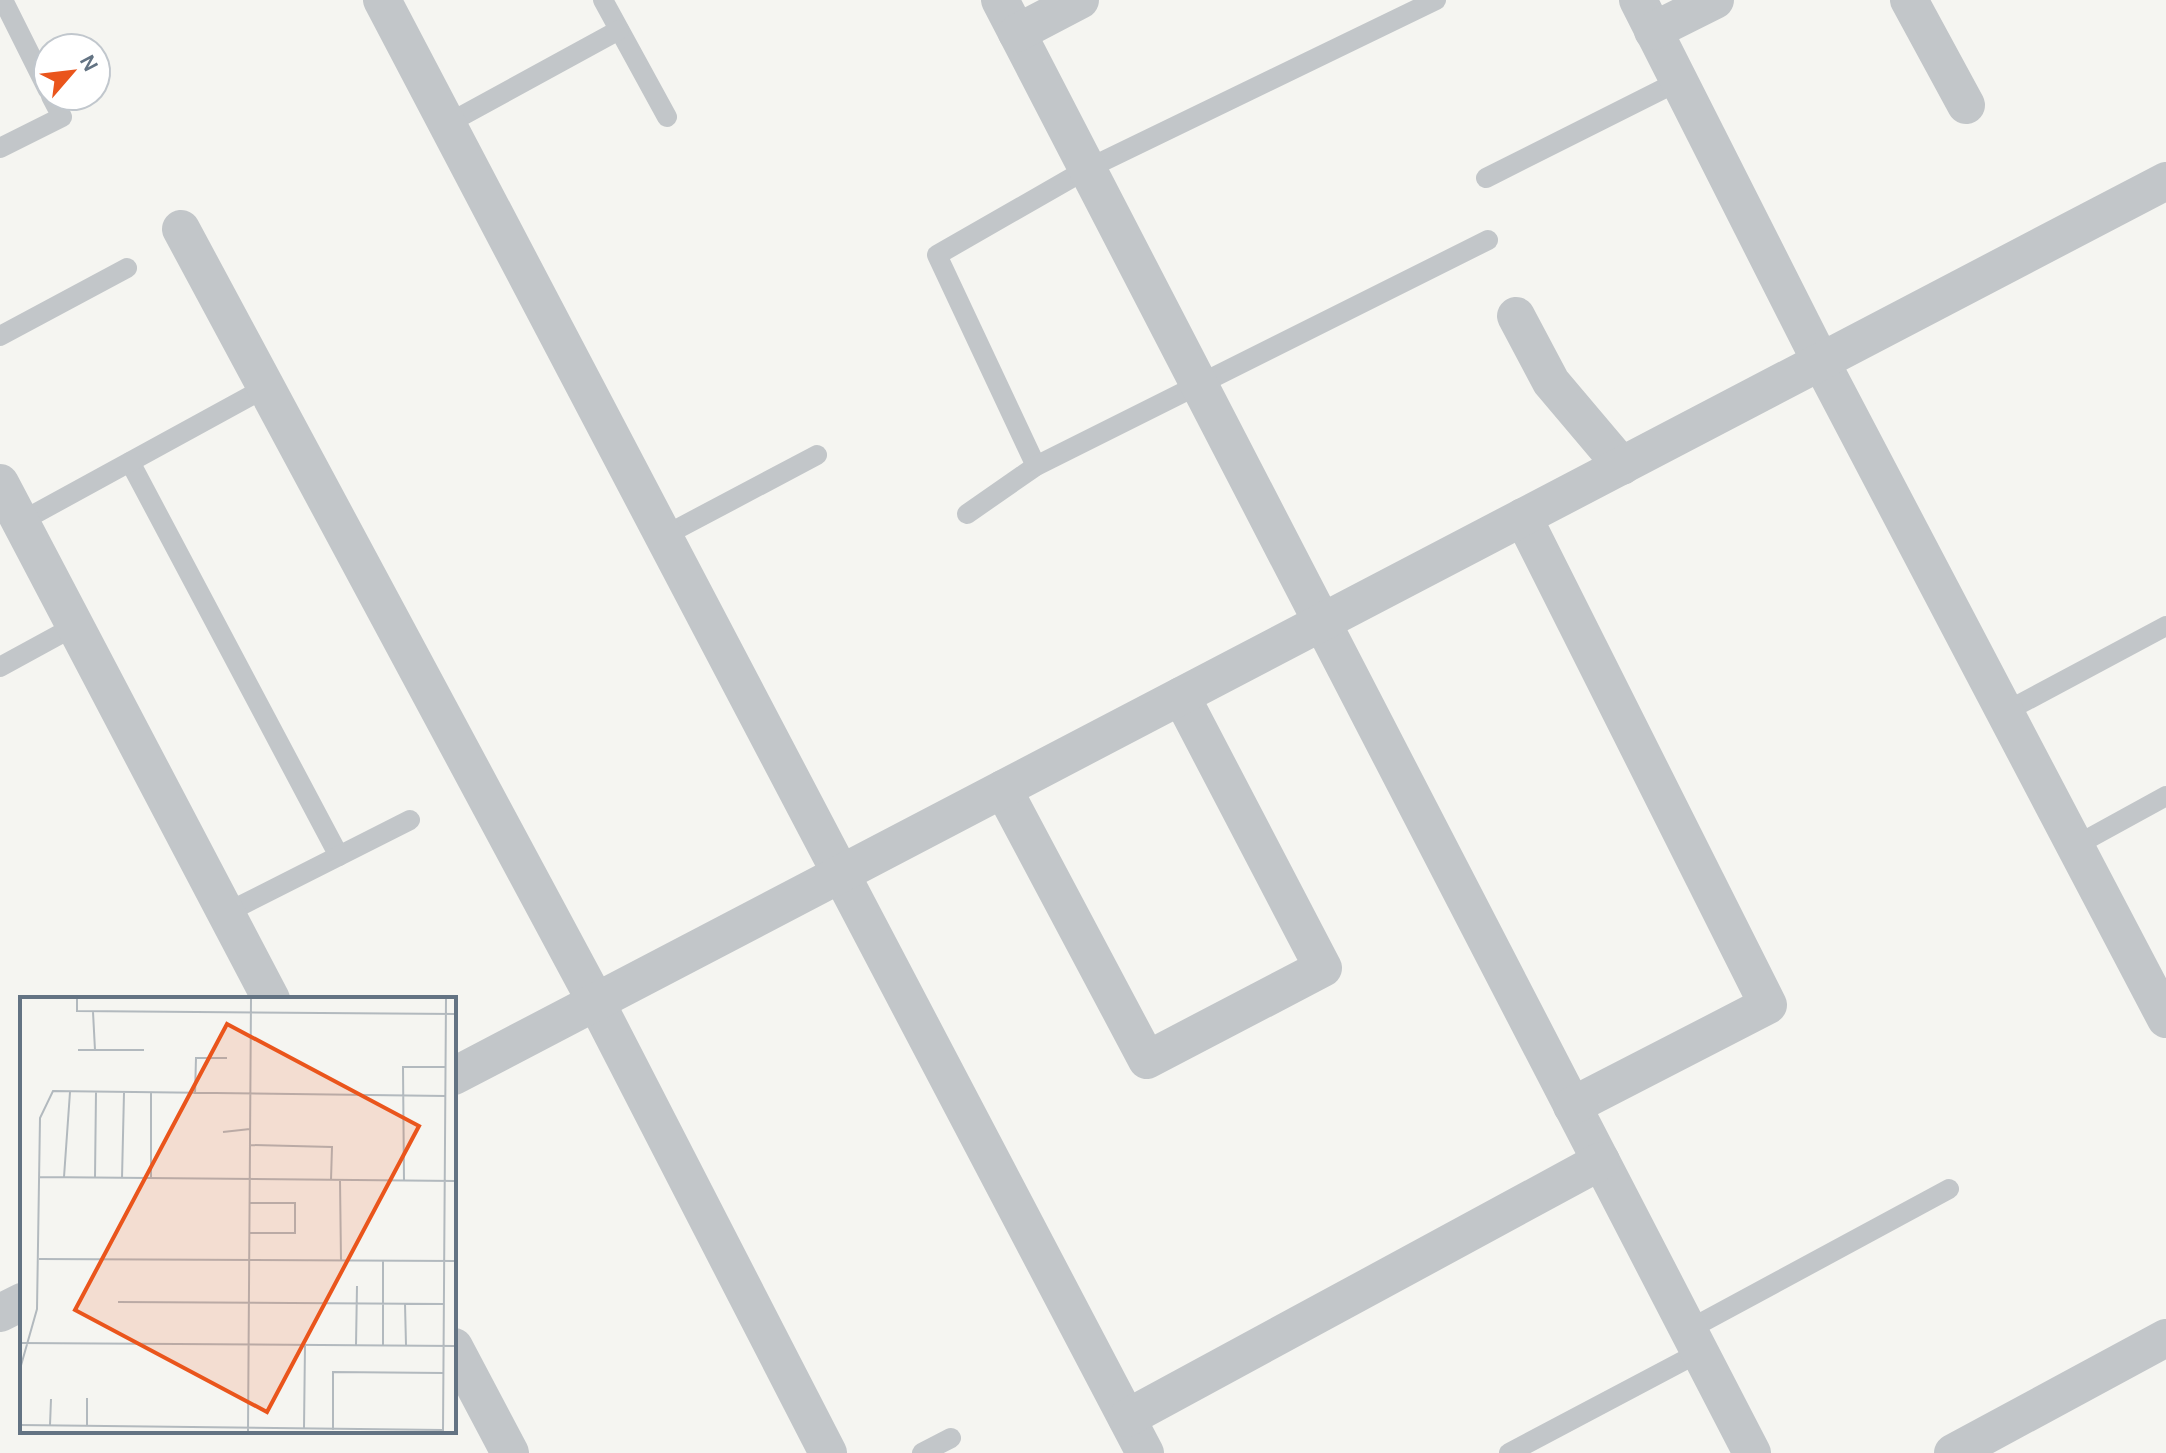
<svg xmlns="http://www.w3.org/2000/svg" width="2166" height="1453" viewBox="0 0 2166 1453" font-family="Karla,sans-serif">
  <rect width="100%" height="100%" fill="#f5f5f1"/>
  <g fill="none" stroke-linecap="round" stroke-linejoin="round">
    <g stroke="#c2c6c9" stroke-width="20">
      <path d="M3,0L48,90"/>
      <path d="M603,0L667,117"/>
      <path d="M447,124L619,30"/>
      <path d="M0,148L62,117L51,96"/>
      <path d="M1486,178L1679,81"/>
      <path d="M0,336L127,268"/>
      <path d="M130,462L339,856"/>
      <path d="M1036,466L937,255L1087,169L1436,0"/>
      <path d="M967,514L1036,466L1488,240"/>
      <path d="M20,522L265,388"/>
      <path d="M664,536L817,455"/>
      <path d="M0,667L75,626"/>
      <path d="M2005,712L2166,626"/>
      <path d="M2075,846L2166,796"/>
      <path d="M226,913L410,820"/>
      <path d="M1688,1330L1949,1189"/>
      <path d="M922,1453L951,1438"/>
      <path d="M1509,1453L1700,1352"/>
    </g>
    <g stroke="#c2c6c9" stroke-width="38">
      <path d="M382,0L1145,1453"/>
      <path d="M1000,0L1752,1453"/>
      <path d="M1638,0L1821,362L2166,1019"/>
      <path d="M1909,0L1966,105"/>
      <path d="M1653,31L1715,0"/>
      <path d="M1017,33L1080,0"/>
      <path d="M181,229L596,1002L828,1453"/>
      <path d="M1516,316L1551,382L1622,466"/>
      <path d="M0,483L271,999"/>
      <path d="M1523,517L1768,1005L1572,1106"/>
      <path d="M1003,789L1147,1060L1323,968L1181,696"/>
      <path d="M454,1076L2166,181"/>
      <path d="M0,1313L22,1302"/>
      <path d="M454,1347L510,1453"/>
      <path d="M1127,1418L1601,1161"/>
      <path d="M1953,1453L2166,1338"/>
    </g>
  </g>
  <g transform="translate(20 997)">
    <rect width="436" height="436" fill="#f5f5f1"/>
    <path fill="none" stroke="#b2b9be" stroke-width="2" d="M57,1V14L436,17M73,15L75,53M58,53H124M175,97L176,61H207M203,135L230,132M230,148L312,150L311,183M20,180L436,184M44,180L50,95M75,180L76,95M102,181L104,96M131,181V96M320,183L321,264M384,184L383,70H426M229,236H275V206H230M19,262L436,264M98,305L424,307M385,307L386,348M0,346L436,349M336,348L337,289M363,348V264M0,372L17,312L20,121L33,94L426,99M67,401V429M0,428L423,433M30,428L31,402M284,431L285,348M313,433V375L424,376M228,435L231,1M423,435L426,1"/>
    <path fill="#ea551c" fill-opacity="0.15" stroke="#ea551c" stroke-width="4" d="M207,27L399,129L247,415L55,313Z"/>
    <rect width="436" height="436" fill="none" stroke="#637383" stroke-width="4"/>
  </g>
  <g transform="translate(72 72) rotate(62)"><circle r="38" fill="#ffffff" stroke="#c1c7cd" stroke-width="2"/>
  <path d="M0-6L14 30L0 20L-14 30Z" fill="#ea551c"/>
  <text y="-12" font-size="22" font-weight="bold" text-anchor="middle" fill="#637383">N</text>
  </g>
</svg>
